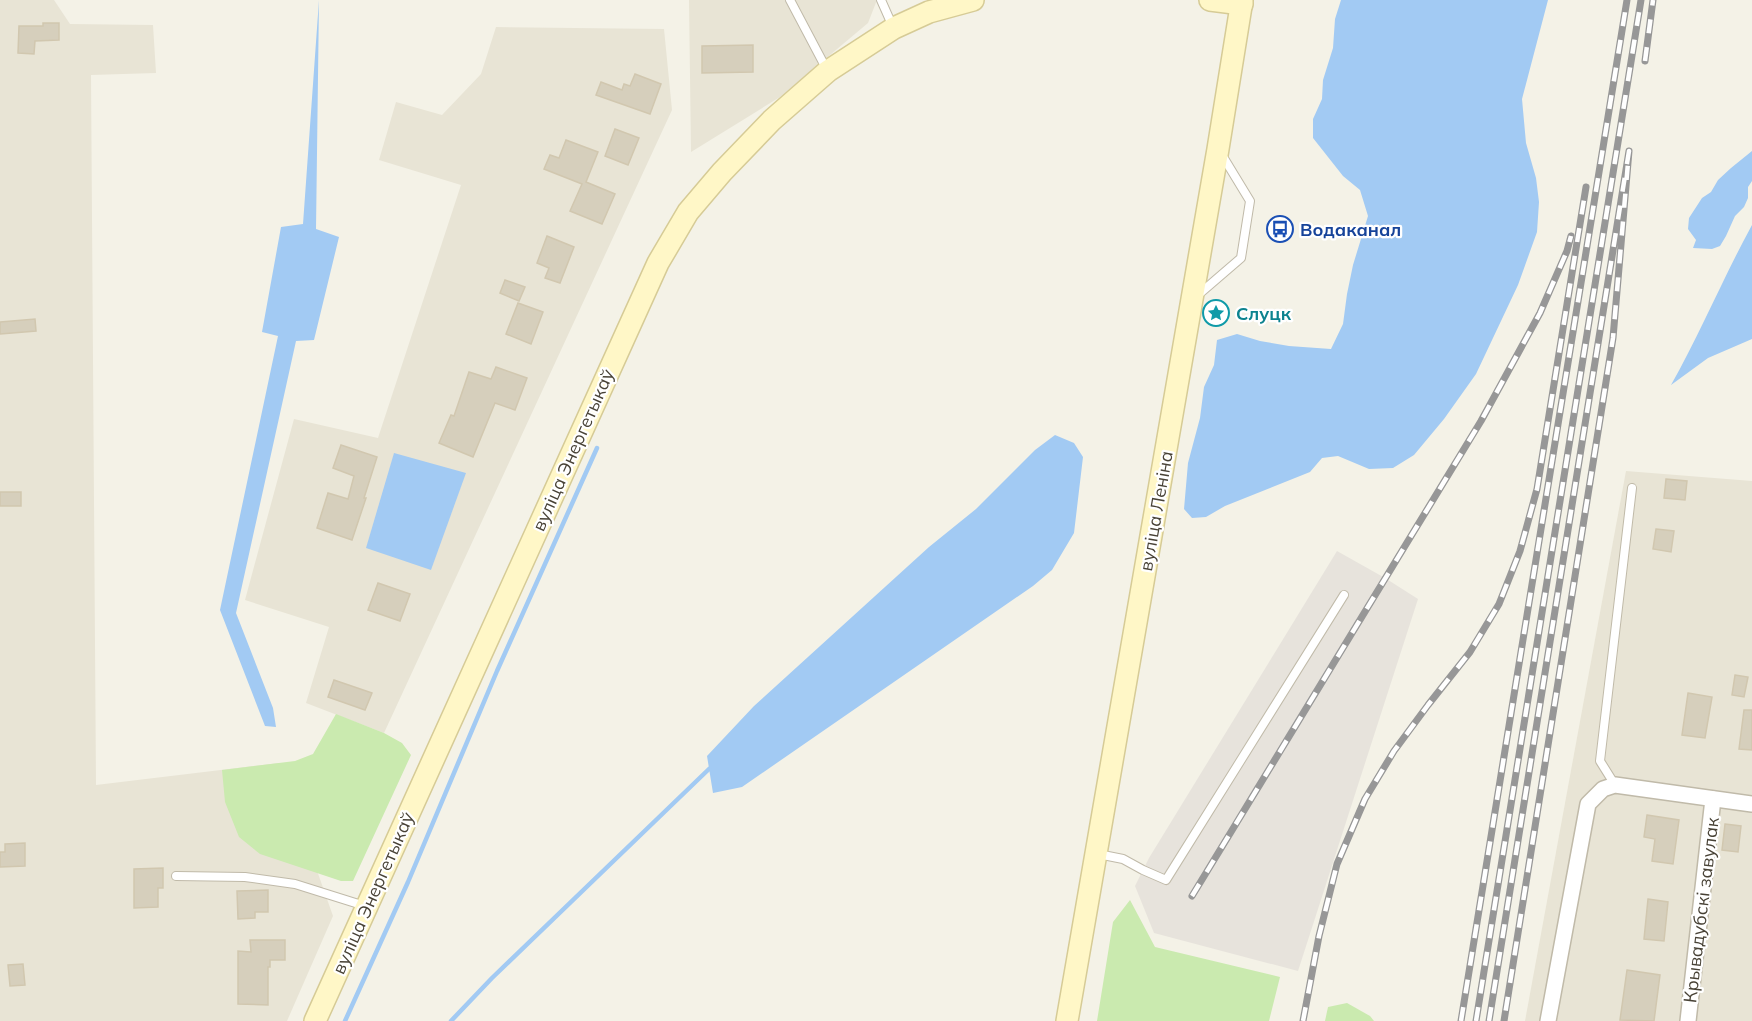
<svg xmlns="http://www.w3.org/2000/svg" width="1752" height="1021" viewBox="0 0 1752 1021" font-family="Mulish,sans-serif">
  <rect width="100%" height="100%" fill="#f4f2e7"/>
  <g fill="#e8e4d5">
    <path d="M0,0H54L70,24L153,25L156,73L91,75L96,785L279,763L333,916L287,1021H0Z"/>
    <path d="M689,0H877L868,23L780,97L691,152Z"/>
    <path d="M496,27L664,29L672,110L384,733L306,703L329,627L245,600L294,419L378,438L461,185L379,160L396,102L442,115L481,74Z"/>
    <path d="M1626,471L1752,481V1021H1525Z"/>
  </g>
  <path fill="#e7e3dc" d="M1337,551L1385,578L1418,599L1298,971L1154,933L1135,886L1149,858Z"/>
  <g fill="#caeaaf">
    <path d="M336,714L384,733L402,743L411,755L353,881H341L260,854L239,837L225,802L222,770L295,761L313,754Z"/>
    <path d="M1130,900L1155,947L1280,977L1269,1021H1097L1113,922Z"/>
    <path d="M1347,1003L1370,1016L1374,1021H1325L1328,1007Z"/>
  </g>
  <g fill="#a2caf3">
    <path d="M319,0L316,229L339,237L314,340L296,341L236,613L273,708L276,727L265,726L220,610L278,336L262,332L281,227L303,224Z"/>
    <path d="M1341,0H1548L1522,99L1526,143L1536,178L1539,202L1537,232L1518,285L1476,374L1444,419L1414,455L1393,468L1369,469L1338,456L1322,458L1310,472L1225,506L1206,517L1192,518L1184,509L1188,463L1200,418L1204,387L1214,365L1217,340L1237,334L1260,341L1289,346L1331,349L1343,324L1347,294L1353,265L1368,216L1360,190L1343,176L1313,138V119L1322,99L1323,80L1333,48L1335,19Z"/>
    <path d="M1752,151V181L1748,187V198L1744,207L1735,216L1726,236L1720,246L1712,249L1693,248L1696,240L1688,229L1689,218L1702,198L1711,192L1718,180L1731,168Z"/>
    <path d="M1752,225V339L1708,358L1671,385C1700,334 1723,278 1752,225Z"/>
    <path d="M1055,435L1074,443L1083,457L1074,533L1052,570L1033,586L742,787L713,793L707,756L754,706L929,547L976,509L1035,450Z"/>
    <path d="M394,453L466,473L431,570L366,548Z"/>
  </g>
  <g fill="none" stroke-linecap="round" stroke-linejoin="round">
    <g stroke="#a2caf3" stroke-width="4.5">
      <path d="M345,1021L408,882L497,671L597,448"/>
      <path d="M451,1021L492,978L709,769"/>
    </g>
  </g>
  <g fill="#d6cfbc" stroke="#d1c7af" stroke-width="1.5">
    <path d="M43,23H59V40L35,41L34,54L18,53L19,26H43Z"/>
    <path d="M753,45V72L702,73V46Z"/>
    <path d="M635,74L661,84L650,114L596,95L601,82L622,90L624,84L630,86Z"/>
    <path d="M615,129L639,138L628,165L605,156Z"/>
    <path d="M566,140L598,152L586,182L615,194L602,224L570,211L582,184L544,169L550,155L559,158Z"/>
    <path d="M547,236L574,247L560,283L545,278L549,268L537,263Z"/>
    <path d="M505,280L525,287L519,301L500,293Z"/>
    <path d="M518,303L543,312L531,344L506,334Z"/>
    <path d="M35,319L36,331L0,334V322Z"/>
    <path d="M496,367L527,378L515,410L495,403L473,457L439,443L451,415L454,416L469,372L491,379Z"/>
    <path d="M341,445L377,457L364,498H366L352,540L317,528L328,493L348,499L354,476L333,468Z"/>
    <path d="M1666,479L1687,481L1685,500L1664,498Z"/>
    <rect x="0" y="492" width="21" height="14"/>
    <path d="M1656,529L1674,531L1671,552L1653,549Z"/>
    <path d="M378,583L410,594L400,621L368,610Z"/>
    <path d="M1735,675L1748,677L1744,697L1732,695Z"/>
    <path d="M334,680L372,693L365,710L328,697Z"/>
    <path d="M1688,693L1712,697L1705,738L1682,735Z"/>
    <path d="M1744,710H1752V750L1739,749Z"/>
    <path d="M1647,815L1679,820L1673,864L1652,861L1655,839L1644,837Z"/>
    <path d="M1725,824L1741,826L1738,852L1722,850Z"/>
    <path d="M25,843V866L0,867V852H5V844Z"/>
    <path d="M163,868V888H158V907L134,908V869Z"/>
    <path d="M268,890V912H255V918L238,919L237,891Z"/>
    <path d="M1648,899L1668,902L1664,941L1644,939Z"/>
    <path d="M250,940H285V960H270V967H268V1005L238,1004V951L251,952Z"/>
    <path d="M23,964L25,985L10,986L8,965Z"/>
    <path d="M1627,970L1660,975L1654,1021L1620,1020Z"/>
  </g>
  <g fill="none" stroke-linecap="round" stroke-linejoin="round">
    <defs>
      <g id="lane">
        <path d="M790,0L827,70"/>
        <path d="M881,0L893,27"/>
        <path d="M1198,295L1241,258L1250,201L1222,155"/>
        <path d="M1615,785L1600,761L1632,488"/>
        <path d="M1098,854L1123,859L1143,870L1166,880L1344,595"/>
        <path d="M176,876L245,877L295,884L365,906"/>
      </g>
      <g id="street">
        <path d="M1548,1021L1588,804L1603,789L1615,785L1752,804"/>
        <path d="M1688,1021L1713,799"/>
      </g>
      <g id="secondary">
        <path d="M1210,0L1242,4"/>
        <path d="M315,1021L658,263L688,212L722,172L772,120L828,71L894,28L929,12L973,0"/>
        <path d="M1067,1021L1218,149L1242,0"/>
      </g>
    </defs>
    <use href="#lane" stroke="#c0baa9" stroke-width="10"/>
    <use href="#street" stroke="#c0baa9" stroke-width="18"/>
    <use href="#secondary" stroke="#d6cb96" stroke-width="24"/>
    <use href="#lane" stroke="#fff" stroke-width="8"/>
    <use href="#street" stroke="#fff" stroke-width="15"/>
    <use href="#secondary" stroke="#fff7c7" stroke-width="21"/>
    <defs>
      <g id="rail">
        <path d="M1645,61L1653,0"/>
        <path d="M1192,896L1481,421L1540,313L1567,251L1571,236"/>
        <path d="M1303,1021L1319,936L1337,864L1365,799L1394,751L1428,705L1470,652L1499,604L1520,551L1537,489L1586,187"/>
        <path d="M1461,1021L1627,0"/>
        <path d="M1476,1021L1641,0"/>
        <path d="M1489,1021L1629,151L1613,338L1504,1021"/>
      </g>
    </defs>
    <use href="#rail" stroke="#979797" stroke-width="7"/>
    <use href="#rail" stroke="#fff" stroke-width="4.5" stroke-dasharray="14" stroke-linecap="butt"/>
  </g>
  <defs>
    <symbol id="bus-ring" viewBox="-11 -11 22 22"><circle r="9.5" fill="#fff" stroke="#1a4fb4" stroke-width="1.5"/><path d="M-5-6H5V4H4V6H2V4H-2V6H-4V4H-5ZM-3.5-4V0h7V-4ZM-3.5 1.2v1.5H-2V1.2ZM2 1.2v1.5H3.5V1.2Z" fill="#1a4fb4"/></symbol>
    <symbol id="sight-ring" viewBox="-11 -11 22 22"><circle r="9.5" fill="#fff" stroke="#0f9aa8" stroke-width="1.5"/><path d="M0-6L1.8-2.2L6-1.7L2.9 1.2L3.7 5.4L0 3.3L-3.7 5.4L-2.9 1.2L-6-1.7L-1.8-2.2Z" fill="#0f9aa8"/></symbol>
  </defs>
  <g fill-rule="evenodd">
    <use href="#bus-ring" x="1265" y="214" width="30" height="30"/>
    <use href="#sight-ring" x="1201" y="298" width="30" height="30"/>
  </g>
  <g text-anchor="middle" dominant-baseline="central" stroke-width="4.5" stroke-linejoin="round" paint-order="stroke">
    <g font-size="18" font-weight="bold" fill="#164399" stroke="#fff" text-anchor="start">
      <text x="1300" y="229">Водаканал</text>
    </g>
    <g font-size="18" font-weight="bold" fill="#0d838f" stroke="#fff" text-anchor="start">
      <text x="1236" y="313">Слуцк</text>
    </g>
    <g font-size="18" fill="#484236" stroke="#fff">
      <text transform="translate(573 450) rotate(-66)">вуліца Энергетыкаў</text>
      <text transform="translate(1156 511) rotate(-80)">вуліца Леніна</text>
      <text transform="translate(373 893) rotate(-66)">вуліца Энергетыкаў</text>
      <text transform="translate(1701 910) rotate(-83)">Крывадубскі завулак</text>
    </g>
  </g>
</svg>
